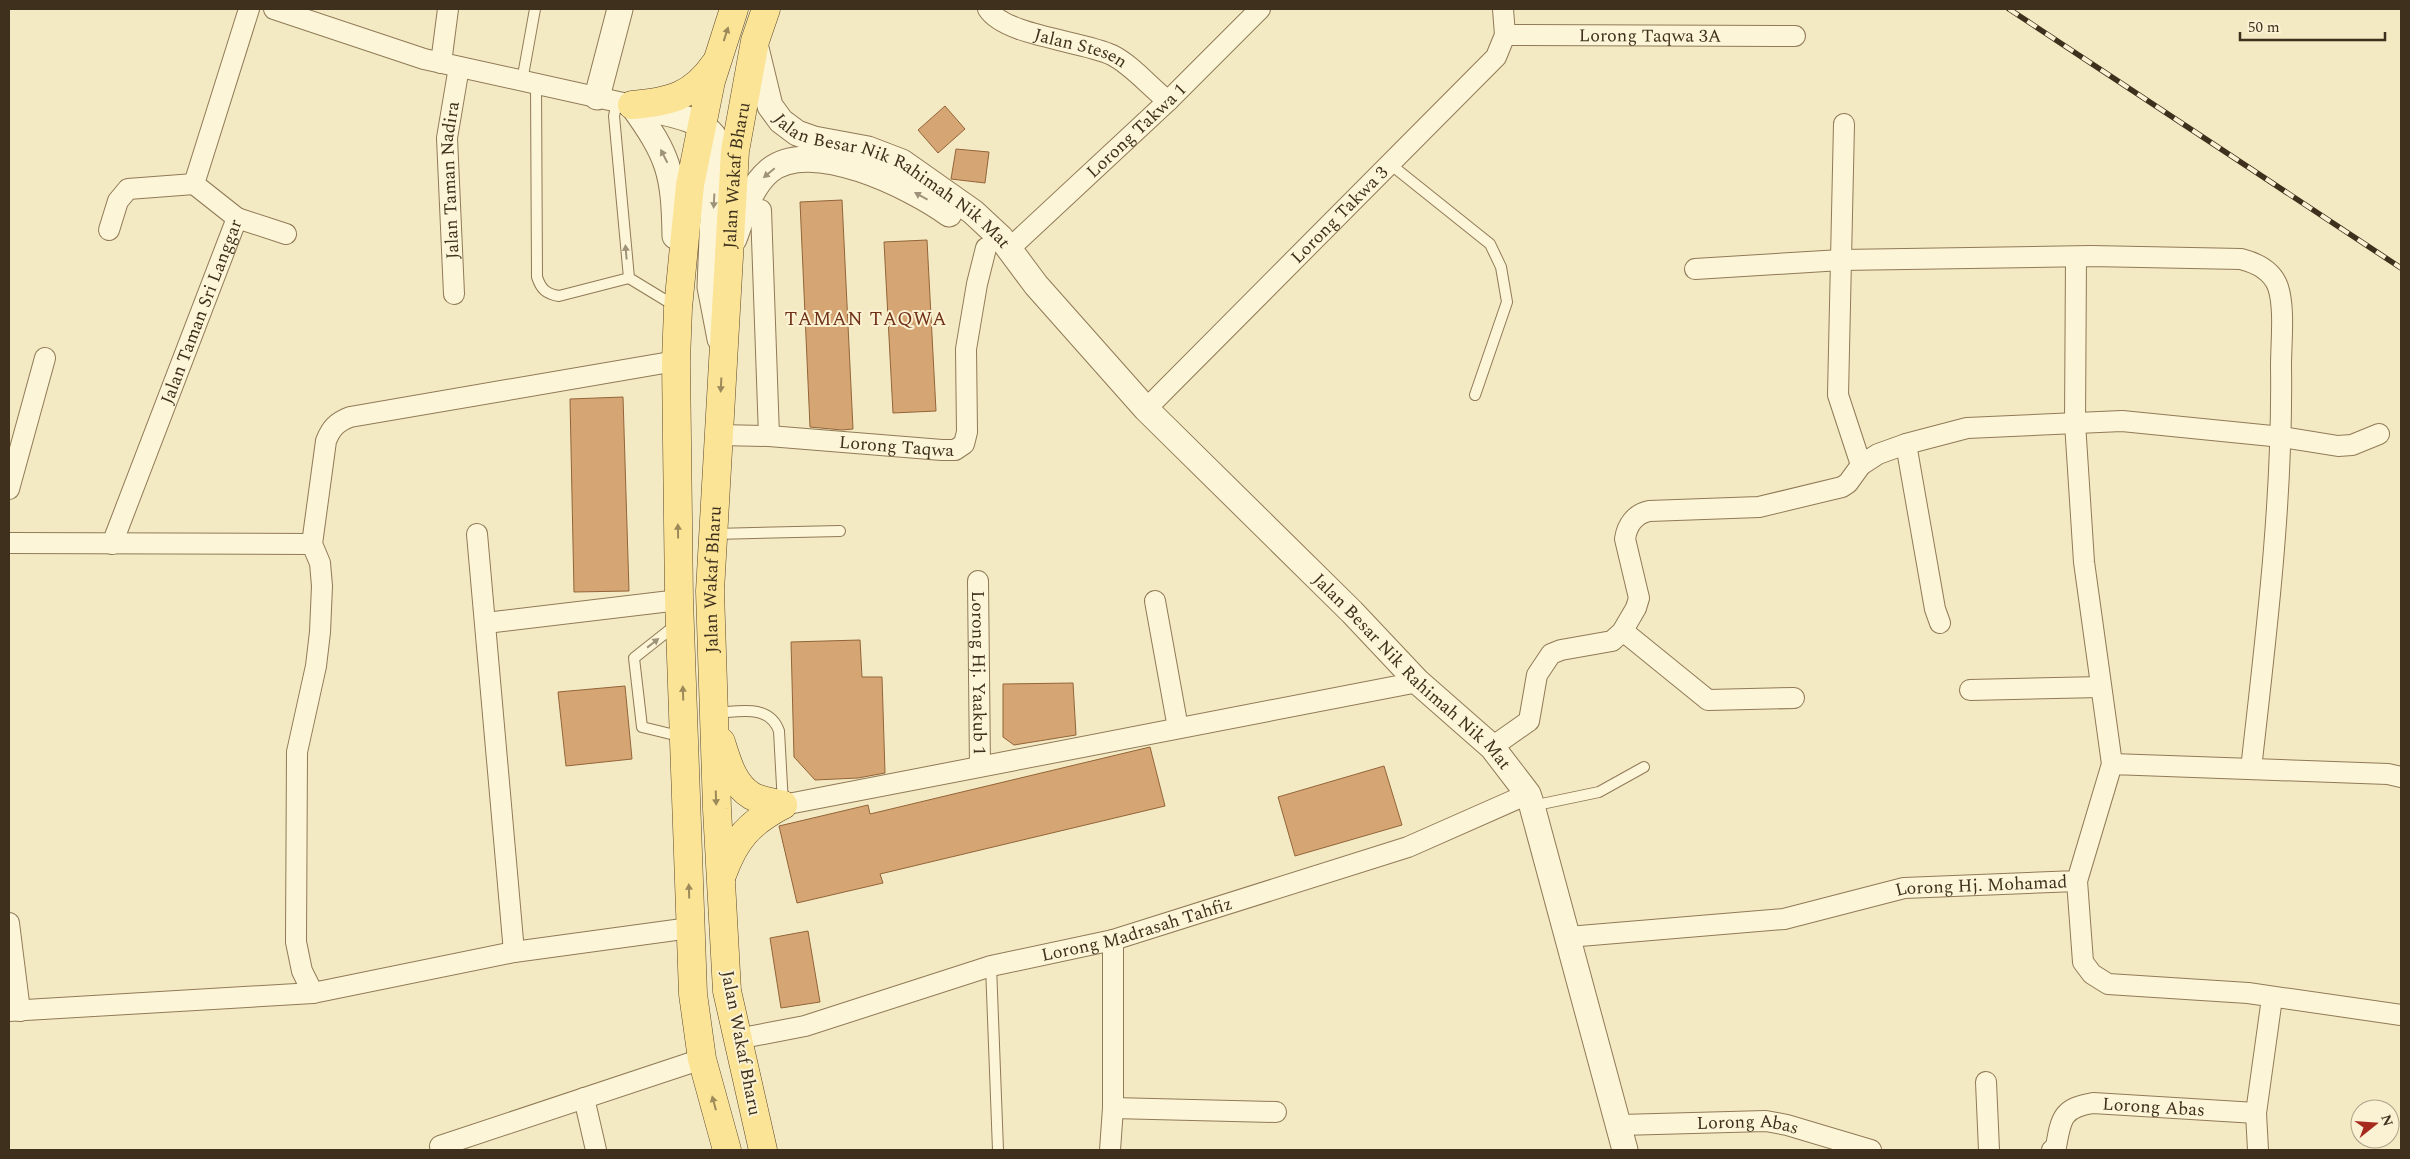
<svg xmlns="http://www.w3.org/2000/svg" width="2410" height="1159" viewBox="0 0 2410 1159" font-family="Spectral,serif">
  <rect width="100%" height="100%" fill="#f3e9c2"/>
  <g fill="#d6a574" stroke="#926539">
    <path d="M945,106L965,129L938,153L918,130Z"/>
    <path d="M956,149L989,152L985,183L951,179Z"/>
    <path d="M842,200L853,429L842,430L810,427L800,202Z"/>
    <path d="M927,240L936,411L893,413L884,242Z"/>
    <path d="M623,397L629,591L574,592L570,399Z"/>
    <path d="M860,640L862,677H882L885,773L858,778L815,780L794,757L791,642Z"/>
    <path d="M1073,683L1076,735L1014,745L1003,737V684Z"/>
    <path d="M625,686L632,759L566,766L558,692Z"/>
    <path d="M1150,747L1165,806L880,874L883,883L797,903L779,826L868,805L870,814Z"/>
    <path d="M1384,766L1402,825L1295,856L1278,797Z"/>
    <path d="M808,931L820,1002L781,1008L770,938Z"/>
  </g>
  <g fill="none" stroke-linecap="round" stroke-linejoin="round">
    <defs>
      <g id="service">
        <path d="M522,81L535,9"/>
        <path d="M536,84L537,277C541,289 546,294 559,296L629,278"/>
        <path d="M617,102L614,116L629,278L675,306"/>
        <path d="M1390,164L1490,244L1501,267L1507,302L1475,395"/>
        <path d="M714,534L840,531"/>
        <path d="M677,624L634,658L642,727L683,737"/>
        <path d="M714,713C738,712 769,703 779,731L783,804"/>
        <path d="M1532,806L1599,792L1644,767"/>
        <path d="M991,966L998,1150"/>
      </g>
      <g id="minor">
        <path d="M274,9L424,59L632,105"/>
        <path id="s1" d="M988,9C1005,36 1083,41 1112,55C1132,65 1150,87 1168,101"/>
        <path id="s2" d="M1505,35L1795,36"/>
        <path d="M441,63L448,9"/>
        <path d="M761,210L769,436"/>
        <path d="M237,218L286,234"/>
        <path d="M109,230L118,201L128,189L194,184"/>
        <path id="s3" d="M1009,249L1168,101L1260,9"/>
        <path d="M2076,257L2075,423L2084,562L2112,764"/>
        <path d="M1695,269L1841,260L2091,256L2241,259C2257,263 2272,270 2278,287C2285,308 2281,343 2281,366C2283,501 2266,636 2251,769"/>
        <path id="s4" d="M454,294L447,138L459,67"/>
        <path id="s5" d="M1146,409L1496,57L1505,35L1503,9"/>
        <path id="s6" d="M719,435L769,436L942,450H955L964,444L967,432L966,349L977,284L986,248"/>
        <path d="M1906,444L1935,609L1940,623"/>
        <path d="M1861,465L1878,454L1906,444L1967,428L2122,421L2282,437L2338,446L2352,445L2379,434"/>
        <path d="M9,489L45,358"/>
        <path d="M477,534L514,952"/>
        <path d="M9,543L312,544"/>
        <path id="s7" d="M112,544L237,218L194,184L249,9"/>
        <path id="s8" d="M978,581L980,766"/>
        <path d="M1155,601L1178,728"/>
        <path d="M486,623L679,600"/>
        <path d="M1623,631L1708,700L1794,698"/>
        <path d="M1970,690L2101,687"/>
        <path d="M1492,747L1529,721L1537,675L1551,654L1561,650L1612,641L1622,632L1636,608L1639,598L1625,539C1627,525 1635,514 1649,511L1759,507L1842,487L1848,483L1861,465L1838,395L1844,124"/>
        <path d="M783,805L1418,682"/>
        <path d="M2077,881L2083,962L2092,974L2108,984L2248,993L2401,1015"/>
        <path d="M9,923L20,1011"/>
        <path id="s9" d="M1568,937L1784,919L1904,888L2077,881L2112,764L2388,774L2401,777"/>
        <path d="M313,993L302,971L296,942L297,752L316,666L320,632L322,586L320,563L312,544L326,441C331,428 337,422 350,417L676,361"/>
        <path d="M9,1011L313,993L514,952L690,928"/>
        <path id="s10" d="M737,1039L805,1026L991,966L1113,940L1408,847L1528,794"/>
        <path d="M1986,1082L1989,1150"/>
        <path d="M584,1098L596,1150"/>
        <path d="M1113,1108L1276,1112"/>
        <path id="s11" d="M1620,1125L1766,1121L1787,1125L1871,1150"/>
        <path d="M441,1150L440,1146L702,1059"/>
        <path d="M1110,1150L1113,1108V940"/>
        <path id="s12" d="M2052,1150L2056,1147C2061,1117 2063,1108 2093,1103L2256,1113"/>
        <path d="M2258,1150L2256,1113L2272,998"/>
      </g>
      <g id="tertiary">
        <path id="s13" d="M755,44L770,106L781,121L797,133L814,139L868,149L902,162L973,212L1001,238L1036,285L1146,409L1352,612L1418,682L1492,747L1528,794L1532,806L1625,1150"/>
        <path d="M597,97L620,9"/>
        <path d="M632,105C669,156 674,173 675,236"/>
        <path d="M634,106C659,112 705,117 716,140L710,287L720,339"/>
        <path d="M734,239C743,216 749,188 769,171C810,136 912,187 949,214"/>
      </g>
      <g id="primary">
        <path d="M632,105C670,102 693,96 715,64"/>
        <path d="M721,742C727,761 733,785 752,796C761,801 773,802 783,805"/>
        <path d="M722,875C735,839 749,823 783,805"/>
        <path d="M727,1150L702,1059L693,994L679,600L676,361L678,308L690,185L711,81L734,9"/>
        <path id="s14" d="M763,1150L727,991L717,809L710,591L735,151L755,41L766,9"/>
      </g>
    </defs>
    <use href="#service" stroke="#907a57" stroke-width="12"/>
    <use href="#minor" stroke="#907a57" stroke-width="22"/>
    <use href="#tertiary" stroke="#907a57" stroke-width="27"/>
    <use href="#primary" stroke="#5d472b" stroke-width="29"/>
    <use href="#service" stroke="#fdf5d7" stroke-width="10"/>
    <use href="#minor" stroke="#fdf5d7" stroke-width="20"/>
    <use href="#tertiary" stroke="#fdf5d7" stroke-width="25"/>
    <use href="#primary" stroke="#fbe496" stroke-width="28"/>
    <defs>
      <path id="rail" d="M2009,9L2401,268"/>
    </defs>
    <use href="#rail" stroke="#3e301d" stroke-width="5.5"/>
    <use href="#rail" stroke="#faf2d3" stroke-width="4" stroke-dasharray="11" stroke-linecap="butt"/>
  </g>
  <defs><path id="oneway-solid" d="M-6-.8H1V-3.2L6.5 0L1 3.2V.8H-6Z" transform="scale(1.25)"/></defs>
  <g fill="#9c8a5a">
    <use href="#oneway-solid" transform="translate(726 34) rotate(-72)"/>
    <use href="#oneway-solid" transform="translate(721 385) rotate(93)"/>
    <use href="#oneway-solid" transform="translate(678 531) rotate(-91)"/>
    <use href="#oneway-solid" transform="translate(683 693) rotate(-92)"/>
    <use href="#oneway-solid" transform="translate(716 798) rotate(88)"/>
    <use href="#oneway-solid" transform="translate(689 891) rotate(-92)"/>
    <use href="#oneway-solid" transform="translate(714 1103) rotate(-105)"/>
  </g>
  <g fill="#9e927a">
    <use href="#oneway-solid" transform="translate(664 156) rotate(-117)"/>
    <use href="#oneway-solid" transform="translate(769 173) rotate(140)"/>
    <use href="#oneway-solid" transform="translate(921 196) rotate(-151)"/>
    <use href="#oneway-solid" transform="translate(714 201) rotate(93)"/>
    <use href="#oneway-solid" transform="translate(626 252) rotate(-95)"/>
    <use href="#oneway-solid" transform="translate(653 643) rotate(-38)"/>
  </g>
  <g text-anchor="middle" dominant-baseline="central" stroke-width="4" stroke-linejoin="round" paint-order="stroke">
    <g font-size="18" fill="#3e301d" stroke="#faf2d3">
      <text stroke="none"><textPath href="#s2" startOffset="145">Lorong Taqwa 3A</textPath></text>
      <text stroke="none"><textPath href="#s1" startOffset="102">Jalan Stesen</textPath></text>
      <text stroke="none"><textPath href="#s3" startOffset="174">Lorong Takwa 1</textPath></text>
      <text stroke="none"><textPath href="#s14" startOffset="980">Jalan Wakaf Bharu</textPath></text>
      <text stroke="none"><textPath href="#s4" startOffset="114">Jalan Taman Nadira</textPath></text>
      <text stroke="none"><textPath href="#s13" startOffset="211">Jalan Besar Nik Rahimah Nik Mat</textPath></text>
      <text stroke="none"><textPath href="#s5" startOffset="274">Lorong Takwa 3</textPath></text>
      <text stroke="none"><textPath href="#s7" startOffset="249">Jalan Taman Sri Langgar</textPath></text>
      <text stroke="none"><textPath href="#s6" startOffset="178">Lorong Taqwa</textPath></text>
      <text stroke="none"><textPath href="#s14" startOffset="575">Jalan Wakaf Bharu</textPath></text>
      <text stroke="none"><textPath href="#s13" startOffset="935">Jalan Besar Nik Rahimah Nik Mat</textPath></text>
      <text stroke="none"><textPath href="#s8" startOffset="92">Lorong Hj. Yaakub 1</textPath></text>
      <text stroke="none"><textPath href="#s9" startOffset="418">Lorong Hj. Mohamad</textPath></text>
      <text stroke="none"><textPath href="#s10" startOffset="415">Lorong Madrasah Tahfiz</textPath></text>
      <text transform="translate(741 1043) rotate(79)">Jalan Wakaf Bharu</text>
      <text stroke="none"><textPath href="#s12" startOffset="130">Lorong Abas</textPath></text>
      <text stroke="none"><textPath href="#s11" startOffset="128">Lorong Abas</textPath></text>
    </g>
    <g font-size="19" letter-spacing="1" fill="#703117" stroke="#faf2d3">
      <text x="866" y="319">TAMAN TAQWA</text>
    </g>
  </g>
  <rect width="2410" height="1159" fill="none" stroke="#3e301d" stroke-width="20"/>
  <g transform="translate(2375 1124) rotate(73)"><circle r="24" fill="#faf2d3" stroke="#afa48a"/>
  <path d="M0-4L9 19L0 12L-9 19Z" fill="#a72a1f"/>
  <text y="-8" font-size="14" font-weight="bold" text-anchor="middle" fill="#3e301d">N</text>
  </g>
  <path d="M2240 32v8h145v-8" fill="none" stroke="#3e301d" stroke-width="2.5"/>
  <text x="2248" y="32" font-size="15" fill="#3e301d" stroke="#faf2d3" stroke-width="4" paint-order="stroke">50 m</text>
</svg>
